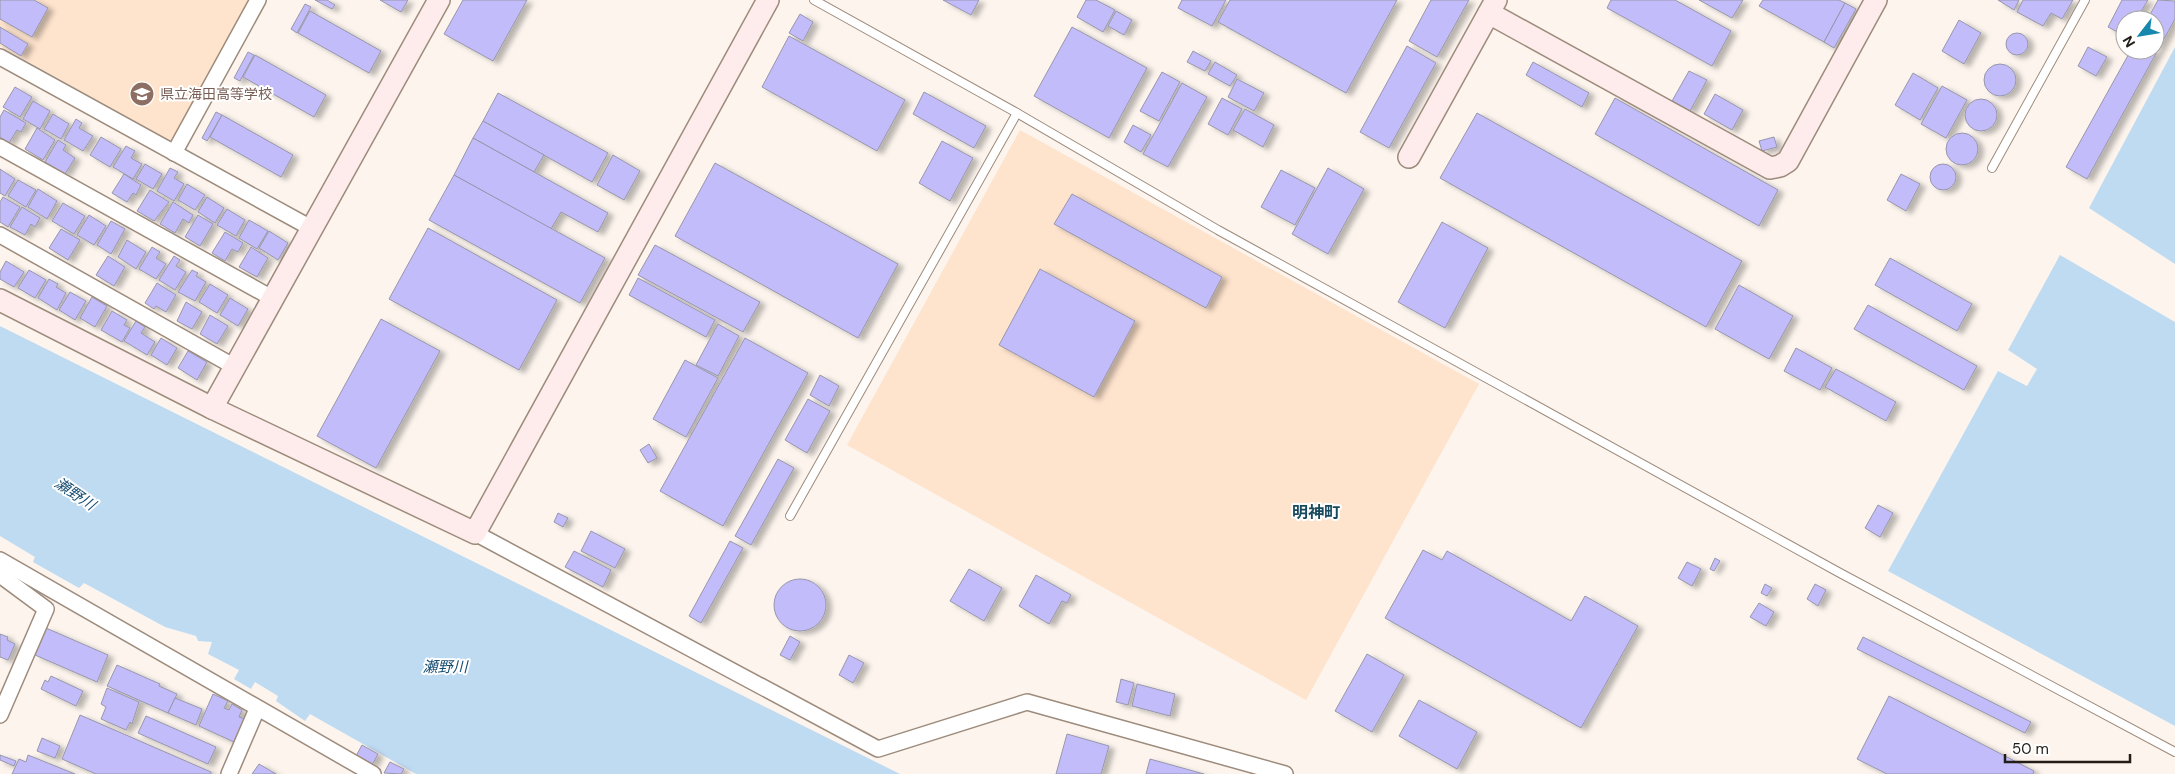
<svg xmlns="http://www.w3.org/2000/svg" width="2175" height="774" viewBox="0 0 2175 774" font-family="'DM Sans','Noto Sans JP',sans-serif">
  <defs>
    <filter id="shadow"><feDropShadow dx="5.5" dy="3" stdDeviation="2.5" flood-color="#0004"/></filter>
  </defs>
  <rect width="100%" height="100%" fill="#fcf4ed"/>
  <g fill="#fee3cd">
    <path d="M0,0H250L171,141L0,46Z"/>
    <path d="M1020,130L1479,384L1306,700L847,445Z"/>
  </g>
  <g fill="#bfdbf2">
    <path d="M2175,47V264L2089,208Z"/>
    <path d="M2060,255L2175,322V726L1888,571L1998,371L2027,386L2037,369L2008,350Z"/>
    <path d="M0,326L900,774H416L310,714L305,721L276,701L278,696L255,682L251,689L234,679L239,670L208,654L212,642L198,641L196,636L165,627L84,583L79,588L33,562L35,557L0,536Z"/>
  </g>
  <g fill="#c2bcfa" stroke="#9796ab" filter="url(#shadow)">
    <path d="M0,0H34L48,8L32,37L0,19Z"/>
    <path d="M315,0H327L335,5L332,9Z"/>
    <path d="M380,0H408L401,12Z"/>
    <path d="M463,0H527L493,61L444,34Z"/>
    <path d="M943,0H979L971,15Z"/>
    <path d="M1086,0H1096L1115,10L1103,32L1077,17Z"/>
    <path d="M1182,0H1226L1212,26L1178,8Z"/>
    <path d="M1230,0H1397L1346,93L1218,22Z"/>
    <path d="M1431,0H1469L1437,57L1409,41Z"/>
    <path d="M1611,0H1675L1731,31L1712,66L1607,8Z"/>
    <path d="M1699,0H1743L1732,18Z"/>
    <path d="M1763,0H1839L1845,3L1824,42L1759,6Z"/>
    <path d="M1998,0H2019L2014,10Z"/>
    <path d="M2023,0H2073L2062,19L2051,13L2043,26L2017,12Z"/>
    <path d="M2122,0H2148L2136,20H2125V36L2108,27Z"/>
    <path d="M2158,0L2175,1V19L2087,179L2066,167L2131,50H2155V20H2147Z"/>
    <path d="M1845,3L1856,9L1834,48L1824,42Z"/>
    <path d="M305,4L311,7L297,33L291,29Z"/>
    <path d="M310,11L381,51L369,73L298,33Z"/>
    <path d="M1116,11L1132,20L1124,35L1108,26Z"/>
    <path d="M800,14L813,22L803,41L789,33Z"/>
    <path d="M1959,20L1981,33L1964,64L1942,51Z"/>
    <path d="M0,27L28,44L21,56L0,43Z"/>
    <path d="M1072,27L1147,68L1109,138L1034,96Z"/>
    <circle cx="2017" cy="44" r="11"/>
    <path d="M789,36L905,100L877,151L762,87Z"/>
    <path d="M1407,46L1436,63L1389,148L1360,132Z"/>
    <path d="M2088,47L2107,57L2096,76L2078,66Z"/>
    <path d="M1193,51L1211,61L1205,71L1187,62Z"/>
    <path d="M248,52L254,55L240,81L234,78Z"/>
    <path d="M255,55L326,95L314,117L243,77Z"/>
    <path d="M1215,62L1237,75L1230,86L1208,74Z"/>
    <path d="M1533,62L1589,93L1582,107L1526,75Z"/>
    <circle cx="2000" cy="80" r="16"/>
    <path d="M1689,71L1707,80L1690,111L1672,101Z"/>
    <path d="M1162,72L1180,82L1159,121L1140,111Z"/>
    <path d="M1913,73L1938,88L1920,120L1895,105Z"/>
    <path d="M1237,79L1264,93L1254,111L1228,97Z"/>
    <path d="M1182,83L1207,97L1168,167L1143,154Z"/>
    <path d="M1942,86L1967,100L1946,138L1921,124Z"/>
    <path d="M15,87L32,97L20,117L3,107Z"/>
    <path d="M924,92L986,126L974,148L913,114Z"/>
    <path d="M498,93L608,153L592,182L483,121Z"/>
    <path d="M1715,94L1743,110L1732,130L1704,114Z"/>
    <path d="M1222,98L1242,109L1228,135L1208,124Z"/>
    <path d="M1615,98L1778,190L1759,226L1595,134Z"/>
    <circle cx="1981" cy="115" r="16"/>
    <path d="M33,101L50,111L40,129L23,119Z"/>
    <path d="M1245,109L1274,125L1263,147L1233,130Z"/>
    <path d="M4,110L26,123L21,132L17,130L9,143L0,137V117Z"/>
    <path d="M216,112L222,115L207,141L202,138Z"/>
    <path d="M1477,113L1742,261L1706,327L1440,178Z"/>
    <path d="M53,114L69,124L61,139L44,129Z"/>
    <path d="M222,115L293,155L281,177L210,137Z"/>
    <path d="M76,119L82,123L79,128L93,136L83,151L64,140Z"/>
    <path d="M483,121L544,155L534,172L473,138Z"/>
    <path d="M1133,125L1151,135L1141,152L1124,142Z"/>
    <path d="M37,128L55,140L43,160L25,149Z"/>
    <circle cx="1962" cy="149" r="16"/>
    <path d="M101,137L121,149L110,167L90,155Z"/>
    <path d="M1774,137L1777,147L1762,151L1759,141Z"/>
    <path d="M473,138L608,213L598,232L561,212L551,229L454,175Z"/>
    <path d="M58,140L66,145L63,150L75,158L65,174L45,162Z"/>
    <path d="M942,141L973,158L950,201L919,183Z"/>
    <path d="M126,146L135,151L131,158L142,164L133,179L113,167Z"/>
    <path d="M613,155L640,171L624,200L597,185Z"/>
    <path d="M715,163L898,264L858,338L675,236Z"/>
    <path d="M145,164L162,174L153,189L136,179Z"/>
    <circle cx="1943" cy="177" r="13"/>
    <path d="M170,168L178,172L174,178L184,184L174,201L157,191Z"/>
    <path d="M1328,168L1364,189L1328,254L1292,234Z"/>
    <path d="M0,169L15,179L5,196L0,193Z"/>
    <path d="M1281,170L1315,188L1295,225L1261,207Z"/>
    <path d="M124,174L141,185L136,195L133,193L127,202L112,193Z"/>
    <path d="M1901,174L1920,184L1906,211L1887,200Z"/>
    <path d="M454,175L605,258L580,303L429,220Z"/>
    <path d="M18,180L36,190L26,207L8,196Z"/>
    <path d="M187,184L205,195L195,210L178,200Z"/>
    <path d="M38,189L57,201L47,219L28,207Z"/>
    <path d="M150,190L169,202L154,221L137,211Z"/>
    <path d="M1072,194L1222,277L1206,308L1054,224Z"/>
    <path d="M3,197L20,207L8,227L0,222V202Z"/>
    <path d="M207,197L224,208L215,223L198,212Z"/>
    <path d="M173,202L193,215L189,223L183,219L175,233L160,224Z"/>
    <path d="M63,203L85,216L74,234L52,221Z"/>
    <path d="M22,207L40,218L35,227L31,224L25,235L10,227Z"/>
    <path d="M227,209L245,220L236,236L217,225Z"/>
    <path d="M89,215L106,226L94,245L77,235Z"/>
    <path d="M198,215L213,224L200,246L185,237Z"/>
    <path d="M249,220L268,231L257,249L239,238Z"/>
    <path d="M111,221L125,229L111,254L97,245Z"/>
    <path d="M1442,222L1488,248L1445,328L1398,302Z"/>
    <path d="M428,228L557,300L519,370L389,299Z"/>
    <path d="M61,229L80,240L68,260L49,248Z"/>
    <path d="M269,231L288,243L278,260L259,248Z"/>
    <path d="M225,232L243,243L238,252L232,249L225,261L212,253Z"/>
    <path d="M127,240L146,252L136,269L118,257Z"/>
    <path d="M655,245L760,302L743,332L638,275Z"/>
    <path d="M152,247L160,252L156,258L166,264L156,279L139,269Z"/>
    <path d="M251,247L268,258L257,277L239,267Z"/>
    <path d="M108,256L125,267L114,286L96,275Z"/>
    <path d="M174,256L180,260L176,266L186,272L175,290L159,280Z"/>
    <path d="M1890,258L1972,304L1957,331L1875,285Z"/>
    <path d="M6,261L24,272L14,287L0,279V272Z"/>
    <path d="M1040,269L1135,321L1094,397L999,345Z"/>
    <path d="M29,270L46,280L35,298L18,288Z"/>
    <path d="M192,270L198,273L196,276L206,282L195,301L178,292Z"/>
    <path d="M638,278L715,320L706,337L629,295Z"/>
    <path d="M49,279L58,284L56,287L66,293L57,310L38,298Z"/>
    <path d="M157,283L176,295L166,312L156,306L154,309L145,303Z"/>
    <path d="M210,284L228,295L217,313L199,302Z"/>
    <path d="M1739,285L1793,316L1769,359L1715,329Z"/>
    <path d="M70,292L86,301L75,320L59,310Z"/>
    <path d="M92,297L107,306L95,327L80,318Z"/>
    <path d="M230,298L248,309L238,326L220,315Z"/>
    <path d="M186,302L202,312L192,329L177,321Z"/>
    <path d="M1868,305L1977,366L1964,390L1854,329Z"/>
    <path d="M112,311L127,320L124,325L130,328L122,342L101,330Z"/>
    <path d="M210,315L228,326L217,344L200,334Z"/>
    <path d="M381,319L440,351L376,468L317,436Z"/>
    <path d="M136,321L145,327L141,333L155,342L147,355L124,341Z"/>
    <path d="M718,324L739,336L718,376L696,365Z"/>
    <path d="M161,338L177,348L167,365L151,355Z"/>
    <path d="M745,338L808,373L723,526L660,491Z"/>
    <path d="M1796,348L1832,368L1820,390L1784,371Z"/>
    <path d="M188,351L207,362L197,380L178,368Z"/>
    <path d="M685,360L718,378L686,437L653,419Z"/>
    <path d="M1836,369L1896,402L1886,421L1825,387Z"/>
    <path d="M820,375L839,386L829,406L810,395Z"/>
    <path d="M808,399L830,411L807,453L785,440Z"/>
    <path d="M649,444L657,458L648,463L640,450Z"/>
    <path d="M778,459L794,468L751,545L735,536Z"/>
    <path d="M1878,505L1893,513L1880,537L1865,528Z"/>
    <path d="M558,513L568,518L563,527L554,522Z"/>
    <path d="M591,531L625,549L615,568L581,551Z"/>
    <path d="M730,541L743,548L701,623L689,616Z"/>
    <path d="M1423,550L1442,560L1447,551L1571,621L1585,596L1638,626L1581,728L1385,618Z"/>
    <path d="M574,551L611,570L603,587L565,567Z"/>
    <path d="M1715,558L1720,561L1714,571L1710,569Z"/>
    <path d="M1687,562L1701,569L1692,586L1678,578Z"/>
    <path d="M969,569L1002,588L984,621L950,601Z"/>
    <path d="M1036,575L1071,595L1067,603L1062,601L1049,624L1019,606Z"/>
    <circle cx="800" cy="605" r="26"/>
    <path d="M1765,584L1772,588L1767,596L1761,593Z"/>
    <path d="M1815,584L1826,590L1818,606L1807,599Z"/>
    <path d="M1759,603L1774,612L1766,626L1750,617Z"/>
    <path d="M46,628L108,655L97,682L35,655Z"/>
    <path d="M0,634L8,637L7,640L15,644L8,660L0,657Z"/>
    <path d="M790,636L800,642L790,660L780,655Z"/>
    <path d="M1863,637L2031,722L2025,733L1857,649Z"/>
    <path d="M1367,654L1404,675L1372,732L1335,711Z"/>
    <path d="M849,655L864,663L853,683L839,675Z"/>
    <path d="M117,665L160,684L159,686L177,694L168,713L107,686Z"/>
    <path d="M51,676L83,691L76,706L41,689L45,680L48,682Z"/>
    <path d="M1121,679L1134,683L1128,705L1116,702Z"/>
    <path d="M1137,684L1175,694L1170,716L1132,706Z"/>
    <path d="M107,688L139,702L132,724L130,722L126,730L101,719L106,707L101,704Z"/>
    <path d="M213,694L228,701L224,708L229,710L232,704L242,710L239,717L245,719L234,742L199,726Z"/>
    <path d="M1889,696L2034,771L2033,774H1887L1857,759Z"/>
    <path d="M175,698L202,709L196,725L168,713Z"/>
    <path d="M1419,700L1477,732L1457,769L1399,736Z"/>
    <path d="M80,715L211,772V774H96L62,759Z"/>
    <path d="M146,716L216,747L208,764L138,733Z"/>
    <path d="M1067,734L1109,746L1101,774H1056Z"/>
    <path d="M42,738L60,746L55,758L37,751Z"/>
    <path d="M362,745L378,754L372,765L356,756Z"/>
    <path d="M0,755L16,761L14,766L0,760Z"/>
    <path d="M28,755L75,774H12L19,759L26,762Z"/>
    <path d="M1150,759L1204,774H1146Z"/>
    <path d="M390,762L404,769L401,774L384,773Z"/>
    <path d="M259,764L276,774H252Z"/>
  </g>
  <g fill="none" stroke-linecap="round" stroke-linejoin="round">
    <defs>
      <g id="lane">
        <path d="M814,0L1017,113L1218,230L1840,573L2175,752"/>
        <path d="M1992,168L2085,0"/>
        <path d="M790,516L1017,113"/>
      </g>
      <g id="street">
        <path d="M0,57L311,228"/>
        <path d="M0,147L272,298"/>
        <path d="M174,153L258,0"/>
        <path d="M0,235L235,367"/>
        <path d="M475,533L878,749L1027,702L1285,774"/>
        <path d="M0,560L373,774"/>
        <path d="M0,575L46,609L0,715"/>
        <path d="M229,774L257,709"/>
      </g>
      <g id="secondary">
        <path d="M1489,13L1770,168L1780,166L1788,161L1876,0"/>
        <path d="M1409,157L1496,0"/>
        <path d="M0,300L212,408L475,533L768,0"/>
        <path d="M212,408L439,0"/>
      </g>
    </defs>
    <use href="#lane" stroke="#9d8b7c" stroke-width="10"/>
    <use href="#street" stroke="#9d8b7c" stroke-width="18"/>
    <use href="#secondary" stroke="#9d8b7c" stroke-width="24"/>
    <use href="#lane" stroke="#fff" stroke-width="8"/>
    <use href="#street" stroke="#fff" stroke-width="15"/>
    <use href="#secondary" stroke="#fdeceb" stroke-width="21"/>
  </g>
  <defs>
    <symbol id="school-disc" viewBox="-11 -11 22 22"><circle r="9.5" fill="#8d6e63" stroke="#fff"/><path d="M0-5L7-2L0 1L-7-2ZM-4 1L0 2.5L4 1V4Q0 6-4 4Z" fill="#fff"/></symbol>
  </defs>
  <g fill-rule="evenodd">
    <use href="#school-disc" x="128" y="80" width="28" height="28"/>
  </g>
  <g text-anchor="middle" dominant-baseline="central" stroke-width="4" stroke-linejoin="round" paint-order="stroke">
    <g font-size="14" fill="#785e54" stroke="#fff" text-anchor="start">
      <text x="160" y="94">県立海田高等学校</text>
    </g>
    <g font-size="15" font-style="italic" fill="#174d72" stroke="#fff">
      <text transform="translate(75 494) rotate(34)">瀬野川</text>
      <text x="445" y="667">瀬野川</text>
    </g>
    <g font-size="16" font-weight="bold" fill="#19495c" stroke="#fff">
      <text x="1316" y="512">明神町</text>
    </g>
  </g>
  <g transform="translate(2140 35) rotate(239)"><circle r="24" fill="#ffffff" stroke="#a7a5a2"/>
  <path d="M0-4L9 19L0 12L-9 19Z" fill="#1687ad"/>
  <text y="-8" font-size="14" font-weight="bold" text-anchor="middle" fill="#241d17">N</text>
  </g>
  <path d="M2005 754v8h125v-8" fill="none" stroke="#241d17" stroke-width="2.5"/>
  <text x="2012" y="754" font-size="15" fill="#241d17" stroke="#ffffff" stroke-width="4" paint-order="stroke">50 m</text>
</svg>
